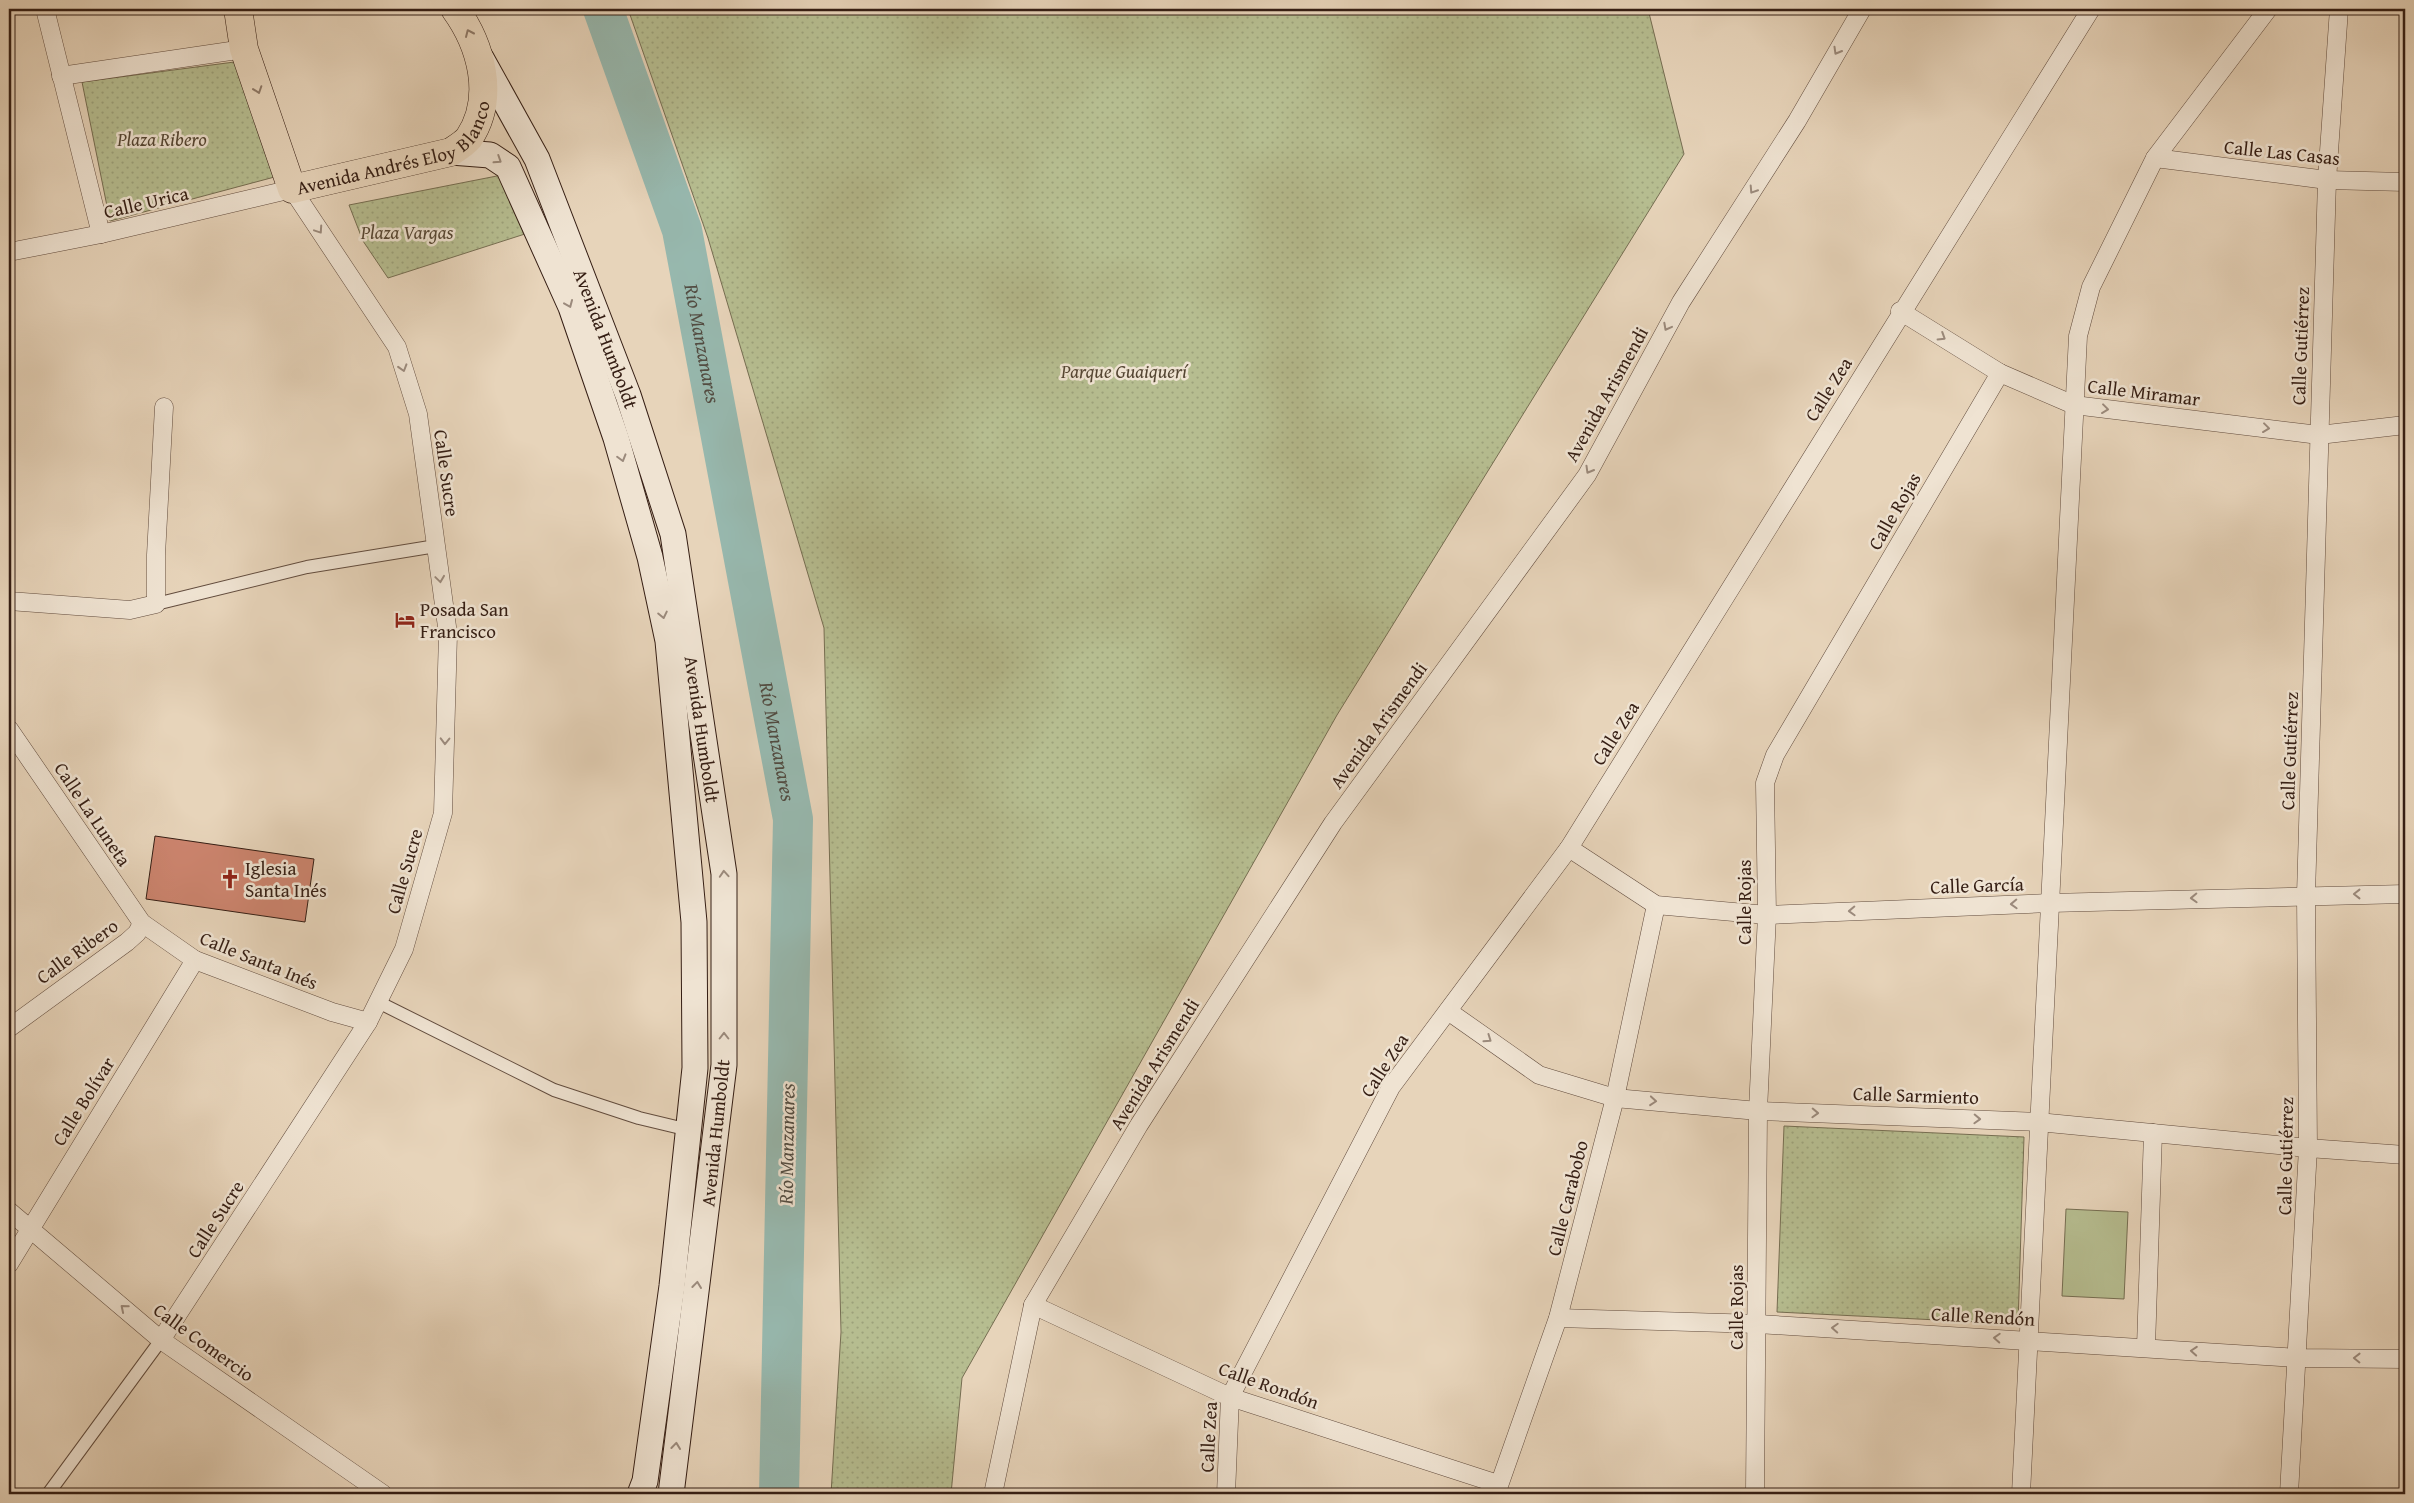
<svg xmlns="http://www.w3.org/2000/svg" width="2414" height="1503" viewBox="0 0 2414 1503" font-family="'Gentium Book Plus',serif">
  <defs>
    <pattern id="grass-dots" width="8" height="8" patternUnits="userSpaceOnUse" patternTransform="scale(1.25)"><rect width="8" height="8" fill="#b6bd90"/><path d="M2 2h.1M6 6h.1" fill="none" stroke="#9da27b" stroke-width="1.8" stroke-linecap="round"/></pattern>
  </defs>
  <rect width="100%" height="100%" fill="#e7d4ba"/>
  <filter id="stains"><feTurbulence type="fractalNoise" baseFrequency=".004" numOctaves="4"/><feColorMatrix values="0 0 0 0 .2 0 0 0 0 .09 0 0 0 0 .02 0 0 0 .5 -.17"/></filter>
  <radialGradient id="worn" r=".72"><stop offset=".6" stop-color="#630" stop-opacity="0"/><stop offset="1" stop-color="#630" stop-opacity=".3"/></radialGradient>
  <g fill="url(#grass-dots)" stroke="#766e52">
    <path d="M628,9H1648L1684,154L1337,715L962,1378L951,1494H831L841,1332L824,628L708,238Z"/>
    <path d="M242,61L282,175L110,221L82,82Z"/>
    <path d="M507,174L528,233L388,278L363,241L349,205Z"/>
    <path d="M1784,1126L2024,1137L2018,1324L1777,1312Z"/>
  </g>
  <path fill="#b6bd90" stroke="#766e52" d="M2066,1209L2128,1212L2124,1299L2062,1296Z"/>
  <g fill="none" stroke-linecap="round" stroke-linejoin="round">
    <path stroke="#97b8ae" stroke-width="40" id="s1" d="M603,9L682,230L793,819L779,1494"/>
  </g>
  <path fill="#cc846e" stroke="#351e14" d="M155,836L314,859L305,922L146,899Z"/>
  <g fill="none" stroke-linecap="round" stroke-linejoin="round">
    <defs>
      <g id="pedestrian">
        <path d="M156,604L307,567L436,546"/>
        <path d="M378,1002L554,1090L639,1118L689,1130"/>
        <path d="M48,1494L161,1340"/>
      </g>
      <g id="minor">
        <path d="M45,9L101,234"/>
        <path d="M61,76L244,49"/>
        <path d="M2155,158L2327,180L2405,182"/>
        <path d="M9,252L101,234L292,189L397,347L418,414L448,634L443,813L404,949L368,1022L161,1340"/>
        <path d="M1900,311L2000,373L2074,405L2319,435L2405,425"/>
        <path d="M9,601L130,610L156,604V555L164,407"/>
        <path d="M9,729L142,923L195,960L332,1012L368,1022"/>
        <path d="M1569,848L1656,905L1767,915L2050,903L2405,894"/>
        <path d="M1448,1011L1539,1075L1615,1098L1758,1111L2038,1122L2308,1148L2405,1155"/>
        <path d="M9,1028L127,942L137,933L142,923"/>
        <path d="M9,1211L161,1340L383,1494"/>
        <path d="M9,1264L195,960"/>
        <path d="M1033,1305L1230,1397L1498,1484"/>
        <path d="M1558,1318L1758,1324L2298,1358L2405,1359"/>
        <path d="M2146,1347L2153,1133"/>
        <path d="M993,1494L1033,1305L1139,1125L1333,823L1587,475L1681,302L1797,121L1862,9"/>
        <path d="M1226,1494L1230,1397L1391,1087L1569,848L2091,9"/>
        <path d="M1496,1494L1558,1318L1615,1098L1656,905"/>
        <path d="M1755,1494L1758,1111L1767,915L1765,783L1775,755L2000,373"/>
        <path d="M2021,1494L2078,336L2091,287L2155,158L2268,9"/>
        <path d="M2289,1494L2308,1148L2306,895L2327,180L2339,9"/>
      </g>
      <g id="secondary">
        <path id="s2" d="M481,58L537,159L628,395L673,534L724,874V1065L671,1494"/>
        <path d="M451,152L490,155L508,167L571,307L616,438L650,557L668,641L694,922L695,1068L672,1286L645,1481L640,1494"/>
      </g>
      <g id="primary">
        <path id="s3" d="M238,9L244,49L292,189L451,152C457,148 465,143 469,138C496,97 481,45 455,9"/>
      </g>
    </defs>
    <use href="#pedestrian" stroke="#624c3e" stroke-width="14"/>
    <use href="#minor" stroke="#624c3e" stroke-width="19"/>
    <use href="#secondary" stroke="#351e14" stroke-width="27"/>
    <use href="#primary" stroke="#351e14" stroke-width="29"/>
    <use href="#pedestrian" stroke="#efe3d2" stroke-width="12"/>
    <use href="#minor" stroke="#efe3d2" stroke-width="18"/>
    <use href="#secondary" stroke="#efe3d2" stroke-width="25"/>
    <use href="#primary" stroke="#e7d4ba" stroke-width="28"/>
  </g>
  <defs><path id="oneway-chevron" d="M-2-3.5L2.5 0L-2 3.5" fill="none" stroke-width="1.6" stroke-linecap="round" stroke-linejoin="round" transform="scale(1.25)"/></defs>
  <g stroke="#8e7967">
    <use href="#oneway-chevron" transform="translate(469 33) rotate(-114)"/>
    <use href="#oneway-chevron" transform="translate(258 90) rotate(71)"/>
  </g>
  <g stroke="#9b8a7c">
    <use href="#oneway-chevron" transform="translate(1837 51) rotate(120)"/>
    <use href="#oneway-chevron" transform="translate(498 160) rotate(33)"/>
    <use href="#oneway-chevron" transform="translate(1753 190) rotate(123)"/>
    <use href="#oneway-chevron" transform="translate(319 230) rotate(56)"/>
    <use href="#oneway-chevron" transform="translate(569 304) rotate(67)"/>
    <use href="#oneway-chevron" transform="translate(1667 327) rotate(118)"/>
    <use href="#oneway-chevron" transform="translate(1942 337) rotate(32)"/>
    <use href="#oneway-chevron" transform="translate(403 368) rotate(73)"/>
    <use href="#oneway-chevron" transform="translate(2105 409) rotate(7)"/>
    <use href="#oneway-chevron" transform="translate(2266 428) rotate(7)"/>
    <use href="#oneway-chevron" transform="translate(622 458) rotate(74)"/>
    <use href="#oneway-chevron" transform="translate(1589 470) rotate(120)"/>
    <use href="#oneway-chevron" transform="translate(440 579) rotate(82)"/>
    <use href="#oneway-chevron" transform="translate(663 615) rotate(78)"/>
    <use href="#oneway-chevron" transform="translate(445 741) rotate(91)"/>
    <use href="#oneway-chevron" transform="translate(724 874) rotate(-94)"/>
    <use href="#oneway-chevron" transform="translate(2357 894) rotate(180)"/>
    <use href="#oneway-chevron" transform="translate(2194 898) rotate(178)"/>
    <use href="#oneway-chevron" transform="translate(2014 904) rotate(178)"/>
    <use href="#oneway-chevron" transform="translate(1852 911) rotate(178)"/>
    <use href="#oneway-chevron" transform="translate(724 1036) rotate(-90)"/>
    <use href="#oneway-chevron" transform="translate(1488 1039) rotate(35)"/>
    <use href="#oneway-chevron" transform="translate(1653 1101) rotate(5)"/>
    <use href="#oneway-chevron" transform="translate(1815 1113) rotate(2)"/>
    <use href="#oneway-chevron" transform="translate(1977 1119) rotate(2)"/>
    <use href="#oneway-chevron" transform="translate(697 1285) rotate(-83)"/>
    <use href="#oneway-chevron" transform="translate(124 1308) rotate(-140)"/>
    <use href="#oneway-chevron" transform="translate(1835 1328) rotate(-177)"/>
    <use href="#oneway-chevron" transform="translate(1997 1338) rotate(-177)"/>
    <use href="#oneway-chevron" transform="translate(2194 1351) rotate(-176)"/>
    <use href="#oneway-chevron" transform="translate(2357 1358) rotate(-179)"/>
    <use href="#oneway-chevron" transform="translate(676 1446) rotate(-84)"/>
  </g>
  <defs>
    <symbol id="hotel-bare" viewBox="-9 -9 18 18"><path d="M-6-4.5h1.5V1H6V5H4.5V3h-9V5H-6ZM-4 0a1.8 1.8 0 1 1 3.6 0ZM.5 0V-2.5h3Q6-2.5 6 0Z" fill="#8f2418" stroke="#efe3d2" stroke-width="2.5" paint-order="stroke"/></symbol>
    <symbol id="church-bare" viewBox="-9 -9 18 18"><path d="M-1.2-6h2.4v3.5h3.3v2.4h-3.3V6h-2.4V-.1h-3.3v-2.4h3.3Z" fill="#8f2418" stroke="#efe3d2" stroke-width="2.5" paint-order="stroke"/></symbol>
  </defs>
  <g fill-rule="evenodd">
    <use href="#hotel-bare" x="391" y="606" width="28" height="28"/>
    <use href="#church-bare" x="216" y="865" width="28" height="28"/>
  </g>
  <g text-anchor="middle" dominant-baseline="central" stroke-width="5" stroke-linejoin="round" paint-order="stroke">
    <g font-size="19" fill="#351e14" stroke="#efe3d2">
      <text stroke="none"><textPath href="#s3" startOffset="304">Avenida Andrés Eloy Blanco</textPath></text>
      <text transform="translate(2282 152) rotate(6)">Calle Las Casas</text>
      <text transform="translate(146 202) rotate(-13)">Calle Urica</text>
      <text stroke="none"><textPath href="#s2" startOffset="308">Avenida Humboldt</textPath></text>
      <text transform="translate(2300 346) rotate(-88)">Calle Gutiérrez</text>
      <text transform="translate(1828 389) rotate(-58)">Calle Zea</text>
      <text transform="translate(2144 392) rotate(7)">Calle Miramar</text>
      <text transform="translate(1606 394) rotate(-61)">Avenida Arismendi</text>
      <text transform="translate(447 473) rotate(82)">Calle Sucre</text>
      <text transform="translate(1894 511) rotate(-60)">Calle Rojas</text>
      <text transform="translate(1378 725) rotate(-54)">Avenida Arismendi</text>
      <text stroke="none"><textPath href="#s2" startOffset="712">Avenida Humboldt</textPath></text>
      <text transform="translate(1615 733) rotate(-58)">Calle Zea</text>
      <text transform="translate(2289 751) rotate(-88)">Calle Gutiérrez</text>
      <text transform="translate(93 814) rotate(56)">Calle La Luneta</text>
      <text transform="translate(404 871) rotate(-74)">Calle Sucre</text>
      <text transform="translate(1977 885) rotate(-2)">Calle García</text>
      <text transform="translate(1744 902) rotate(-90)">Calle Rojas</text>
      <text transform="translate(77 951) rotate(-36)">Calle Ribero</text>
      <text transform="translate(259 960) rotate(22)">Calle Santa Inés</text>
      <text transform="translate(1154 1064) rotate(-58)">Avenida Arismendi</text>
      <text transform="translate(1384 1065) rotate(-57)">Calle Zea</text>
      <text transform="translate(1916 1095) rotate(2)">Calle Sarmiento</text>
      <text transform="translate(83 1101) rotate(-58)">Calle Bolívar</text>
      <text transform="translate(715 1133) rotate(-84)">Avenida Humboldt</text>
      <text transform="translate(2285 1156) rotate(-89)">Calle Gutiérrez</text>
      <text transform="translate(1567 1198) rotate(-76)">Calle Carabobo</text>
      <text transform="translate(215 1219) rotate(-57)">Calle Sucre</text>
      <text transform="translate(1736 1307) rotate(-90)">Calle Rojas</text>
      <text transform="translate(1983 1316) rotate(3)">Calle Rendón</text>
      <text transform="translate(204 1342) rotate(36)">Calle Comercio</text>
      <text transform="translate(1269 1385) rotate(20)">Calle Rondón</text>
      <text transform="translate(1208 1437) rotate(-87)">Calle Zea</text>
    </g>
    <g font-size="19" font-style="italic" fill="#554633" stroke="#efe3d2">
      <text x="162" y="139">Plaza Ribero</text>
      <text x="407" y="232">Plaza Vargas</text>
      <text x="1124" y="371">Parque Guaiquerí</text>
    </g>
    <g font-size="19" fill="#351e14" stroke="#efe3d2" text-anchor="start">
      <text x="420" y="609">Posada San<tspan x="420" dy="22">Francisco</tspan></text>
      <text x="245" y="868">Iglesia<tspan x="245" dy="22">Santa Inés</tspan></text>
    </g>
    <g font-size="20" font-style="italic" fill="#524c42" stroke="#efe3d2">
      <text stroke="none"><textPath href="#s1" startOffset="350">Río Manzanares</textPath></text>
      <text stroke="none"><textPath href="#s1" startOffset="755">Río Manzanares</textPath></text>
      <text transform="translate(786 1144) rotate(-89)">Río Manzanares</text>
    </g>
  </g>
  <rect width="2414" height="1503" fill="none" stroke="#e7d4ba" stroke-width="30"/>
  <rect x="10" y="10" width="2394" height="1483" fill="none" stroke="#351e14" stroke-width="2.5"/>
  <rect x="15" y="15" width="2384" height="1473" fill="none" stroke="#351e14"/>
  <rect width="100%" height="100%" filter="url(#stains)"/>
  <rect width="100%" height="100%" fill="url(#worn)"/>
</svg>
